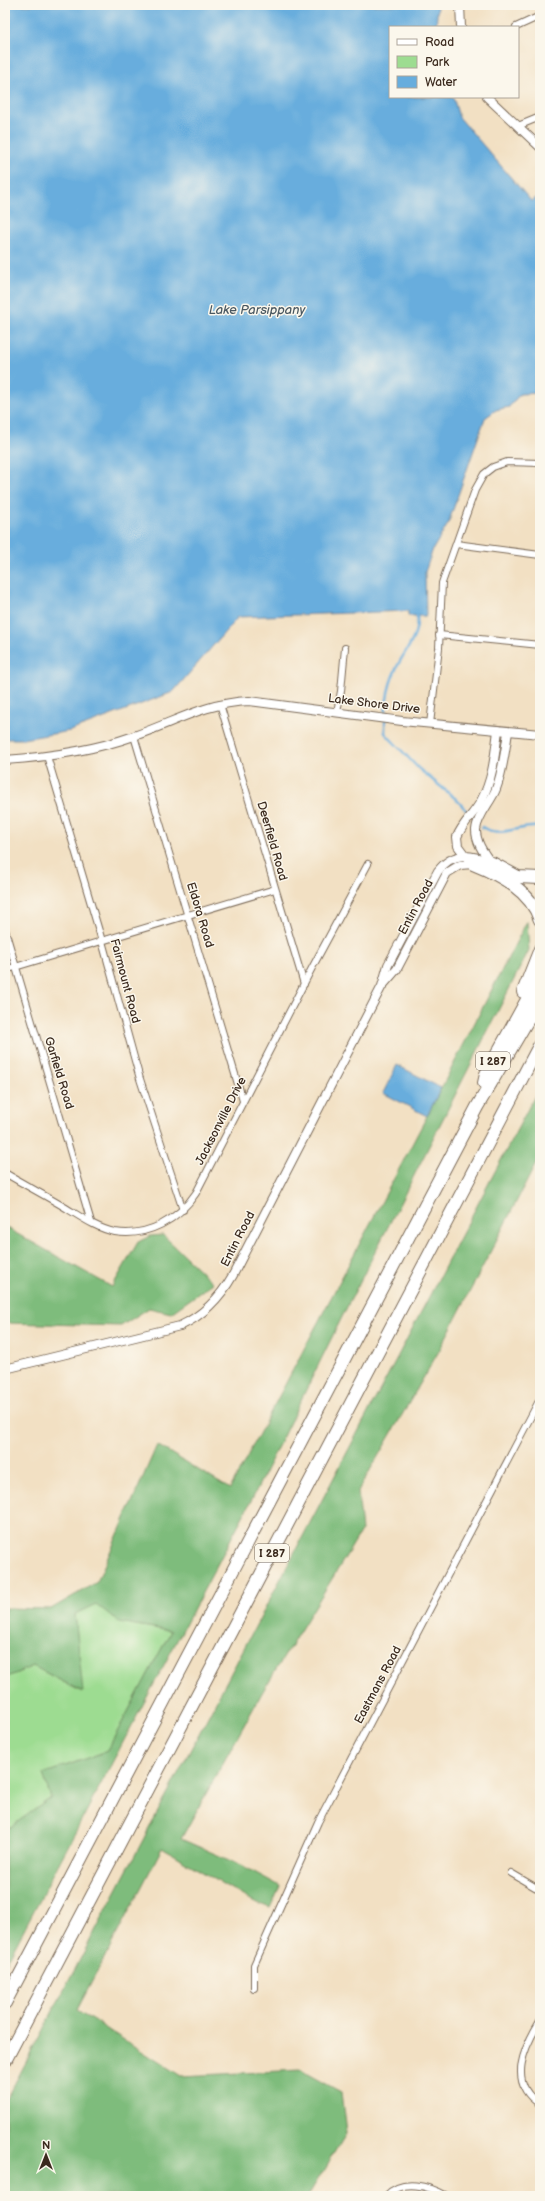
<svg xmlns="http://www.w3.org/2000/svg" width="545" height="2201" viewBox="0 0 545 2201" font-family="'Balsamiq Sans',sans-serif">
  <rect width="100%" height="100%" fill="#fbf7ec"/>
  <filter id="ink" filterUnits="userSpaceOnUse"><feTurbulence type="fractalNoise" baseFrequency=".025" numOctaves="2"/><feDisplacementMap in="SourceGraphic" scale="8" xChannelSelector="R" yChannelSelector="G"/><feConvolveMatrix kernelMatrix="1 2 1 2 8 2 1 2 1" color-interpolation-filters="sRGB"/></filter>
  <filter id="wash" filterUnits="userSpaceOnUse"><feTurbulence type="fractalNoise" baseFrequency=".012" numOctaves="4" result="noise"/><feDisplacementMap in="SourceGraphic" scale="16" xChannelSelector="R" yChannelSelector="G"/><feGaussianBlur stdDeviation="0.9" result="paint"/><feColorMatrix in="noise" values="0 0 0 0 0 0 0 0 0 0 0 0 0 0 0 0 0 1.4 0 .05"/><feComposite in="paint" operator="in"/></filter>
  <g filter="url(#wash)">
    <rect width="100%" height="100%" fill="#f2e0c3"/>
    <path fill="#9ddc91" stroke="#6c8358" d="M96,1603L119,1622L171,1631L107,1751L43,1774L51,1798L5,1831V1678L33,1666L82,1692L75,1614Z"/>
    <g fill="#7ebc7b" stroke="#5c734c">
      <path d="M527,921L529,950L344,1313L252,1499L5,1965V1831L51,1798L43,1774L107,1751L171,1631L119,1622L96,1604L75,1614L83,1692L33,1666L5,1678V1608L51,1609L97,1582L157,1445L230,1489L427,1116Z"/>
      <path d="M540,1086V1156L439,1351L358,1491L362,1530L263,1691L181,1839L245,1867L280,1886L270,1908L248,1899L162,1848L77,2010L181,2076L301,2070L341,2092L346,2133L308,2196H5V2102Z"/>
      <path d="M5,1227L112,1287L138,1242L150,1236L163,1235L213,1283L171,1313L149,1308L121,1326L5,1323Z"/>
    </g>
    <g fill="#67addd" stroke="#516c7e">
      <path d="M5,5H438L436,27H390V97H453L459,117L531,201L540,196V393L520,394L509,407L496,410L485,418L448,524L433,549L425,572L426,616H408V611L238,617L173,692L70,731L23,739H5Z"/>
      <path d="M397,1065L441,1088L427,1116L383,1093Z"/>
    </g>
    <g fill="none" stroke-linecap="round" stroke-linejoin="round">
      <g stroke="#67addd" stroke-width="2.5">
        <path d="M417,615C419,639 405,649 396,669C386,689 385,711 385,733L419,769L456,799L466,810"/>
        <path d="M482,827C501,839 520,824 540,827"/>
      </g>
    </g>
  </g>
  <g filter="url(#ink)">
    <g fill="none" stroke-linecap="round" stroke-linejoin="round">
      <defs>
        <g id="minor">
          <path d="M516,27L540,16"/>
          <path d="M518,126L540,117"/>
          <path d="M456,544L540,555"/>
          <path d="M439,635L540,645"/>
          <path d="M220,704L304,984"/>
          <path d="M337,712L341,691L345,648"/>
          <path d="M430,724L439,648L442,583L475,490L484,474L493,467L507,462L540,463"/>
          <path d="M134,736L243,1101"/>
          <path d="M47,756L102,941L140,1079L183,1210"/>
          <path d="M5,930L91,1222"/>
          <path d="M5,970L275,889"/>
          <path d="M5,1173C25,1185 46,1196 66,1208C81,1217 98,1229 115,1232C148,1237 178,1220 196,1193L312,968L368,864"/>
          <path d="M511,1873L540,1890"/>
          <path d="M254,1988V1965L318,1822L540,1399"/>
          <path d="M540,2021C525,2046 506,2083 540,2104"/>
          <path d="M386,2196C402,2178 429,2186 447,2196"/>
        </g>
        <g id="tertiary">
          <path d="M460,5L461,27"/>
          <path d="M487,97L540,147"/>
          <path d="M5,760C49,757 92,751 134,736C175,722 204,703 249,701L402,721L540,734"/>
          <path d="M467,858L458,846L457,837C462,824 474,814 481,801C493,779 495,755 498,730"/>
          <path d="M491,863C484,853 476,843 476,830C477,816 491,802 496,789C503,771 505,751 508,732"/>
          <path d="M384,984L397,969L447,873L460,865L473,864"/>
          <path d="M5,1369L180,1326C204,1315 220,1298 233,1275L382,986L388,965L438,871C453,851 471,854 492,863"/>
        </g>
        <g id="motorway">
          <path d="M492,863L518,877L540,878"/>
          <path d="M473,864C500,875 531,891 540,920"/>
          <path d="M523,992L540,949"/>
          <path d="M484,1083L486,1074L540,976"/>
          <path d="M5,2003L477,1107L540,999"/>
          <path d="M5,2061L540,1044"/>
        </g>
      </defs>
      <use href="#minor" stroke="#7b6a58" stroke-width="8"/>
      <use href="#tertiary" stroke="#7b6a58" stroke-width="10"/>
      <use href="#motorway" stroke="#7b6a58" stroke-width="14"/>
      <use href="#minor" stroke="#fff" stroke-width="6"/>
      <use href="#tertiary" stroke="#fff" stroke-width="8"/>
      <use href="#motorway" stroke="#fff" stroke-width="12"/>
    </g>
  </g>
  <g text-anchor="middle" dominant-baseline="central" stroke-width="3" stroke-linejoin="round" paint-order="stroke">
    <g fill="#fbf7ec" stroke="#75685c" stroke-width="1">
      <rect x="476" y="1052" width="34" height="18" rx="3"/>
      <rect x="255" y="1544" width="34" height="18" rx="3"/>
    </g>
    <g font-size="11" font-weight="bold" fill="#3b2a1e">
      <text x="493" y="1061">I 287</text>
      <text x="272" y="1553">I 287</text>
    </g>
    <g font-size="12" fill="#3b2a1e" stroke="#fbf7ec">
      <text transform="translate(374 704) rotate(7)">Lake Shore Drive</text>
      <text transform="translate(272 841) rotate(74)">Deerfield Road</text>
      <text transform="translate(416 907) rotate(-62)">Entin Road</text>
      <text transform="translate(200 915) rotate(73)">Eldora Road</text>
      <text transform="translate(125 981) rotate(75)">Fairmount Road</text>
      <text transform="translate(59 1073) rotate(73)">Garfield Road</text>
      <text transform="translate(221 1121) rotate(-63)">Jacksonville Drive</text>
      <text transform="translate(238 1239) rotate(-63)">Entin Road</text>
      <text transform="translate(378 1685) rotate(-62)">Eastmans Road</text>
    </g>
    <g font-size="13" font-style="italic" fill="#4a5861" stroke="#fbf7ec">
      <text x="257" y="310">Lake Parsippany</text>
    </g>
  </g>
  <rect width="545" height="2201" fill="none" stroke="#fbf7ec" stroke-width="20"/>
  <rect x="389" y="26" width="130" height="72" fill="#fbf7ec" stroke="#aea59a"/>
  <rect x="397" y="39" width="20" height="6" fill="#ffffff" stroke="#aea59a"/>
  <text x="425" y="46" font-size="12" fill="#3b2a1e">Road</text>
  <rect x="397" y="56" width="20" height="12" fill="#9ddc91" stroke="#aea59a"/>
  <text x="425" y="66" font-size="12" fill="#3b2a1e">Park</text>
  <rect x="397" y="76" width="20" height="12" fill="#67addd" stroke="#aea59a"/>
  <text x="425" y="86" font-size="12" fill="#3b2a1e">Water</text>
  <g transform="translate(46 2155)" stroke="#fbf7ec" stroke-width="3" paint-order="stroke">
  <path d="M0-3L7 15L0 10L-7 15Z" fill="#3b2a1e"/>
  <text y="-6" font-size="11" font-weight="bold" text-anchor="middle" fill="#3b2a1e">N</text>
  </g>
</svg>
